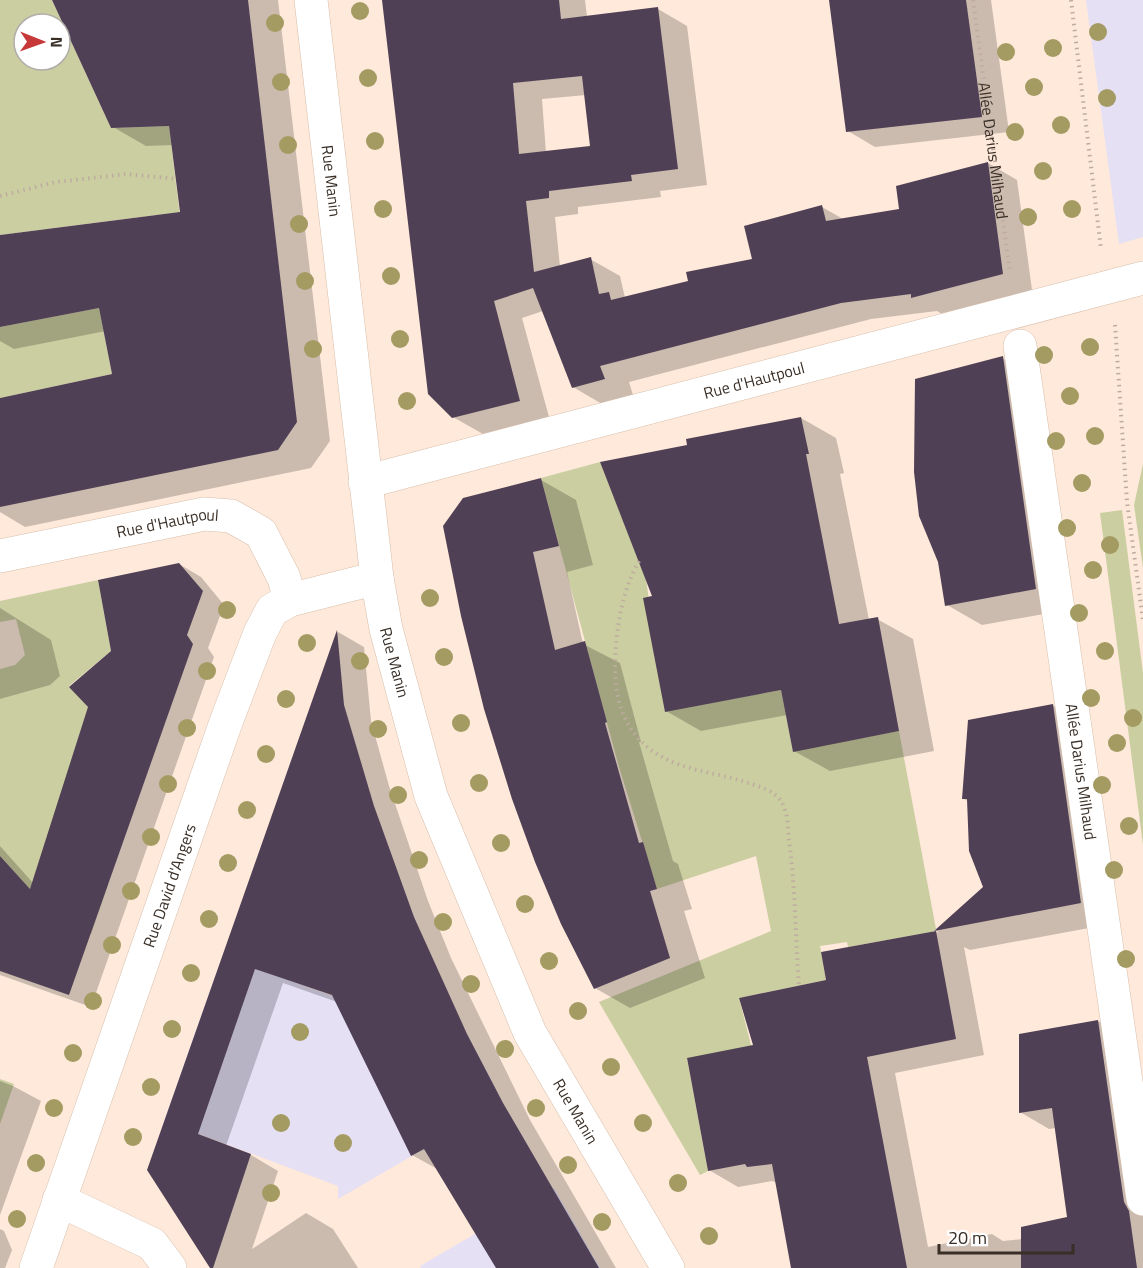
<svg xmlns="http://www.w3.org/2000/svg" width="1143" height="1268" viewBox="0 0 1143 1268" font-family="'Titillium Web',sans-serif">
  <rect width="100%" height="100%" fill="#fee9da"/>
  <g fill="#e6e0f5">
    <path d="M1086,0H1143V237L1119,244Z"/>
    <path d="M222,957L339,998L467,1034L503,1103L338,1199V1186L164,1121Z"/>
    <path d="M554,1188L600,1268H421L420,1266Z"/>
  </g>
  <g fill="#cbcea1" fill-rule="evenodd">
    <path d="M0,0H52L111,128L169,126L180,216L156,215L0,235ZM24,24H60V60H24Z"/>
    <path d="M99,308L112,374L0,398V327Z"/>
    <path d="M600,462L646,579L665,711L781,690L793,751L899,731L936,929L932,932L848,947L847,942L820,946L826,980L739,998L752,1049L687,1059L708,1171L700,1175L599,1002L771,931L756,856L657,889L619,767L541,478Z"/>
    <path d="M1143,464V568L1134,505Z"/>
    <path d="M1122,510L1143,673V845L1100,513Z"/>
    <path d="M98,580L111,651L69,686L88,707L108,885L91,934L30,889L0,856V669L15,665L25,655L16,619L0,622V601Z"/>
    <path d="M0,1079L14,1084L0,1124Z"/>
  </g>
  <g fill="#0003" fill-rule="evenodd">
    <path d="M53,0H278L330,441L311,468L25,527L0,512V399L114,375L106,331L14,349L0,341V236L181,213L173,145L146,146L113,127Z"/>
    <path d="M384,0H585L587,17L658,9L687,26L707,185L660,191L661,197L578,207V214L555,217L560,267L590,259L620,276L625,298L690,282L754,260L822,207L843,219L901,210L988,163L1017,180L1032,290L942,314L937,311L871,319L629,382L633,395L602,404L573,387L543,311L522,318L549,417L483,434L453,417ZM586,95L592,147L546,153L542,99Z"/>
    <path d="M830,0H991L1009,132L875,147L848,131Z"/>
    <path d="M1002,358L1037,378L1071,609L982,625L947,605Z"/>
    <path d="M801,418L836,438L844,473L840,474L869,620L877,619L913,639L934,751L830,771L794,751L787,715L701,731L666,711L654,597L688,446Z"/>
    <path d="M541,480L576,500L593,565L567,572L583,644L620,663L641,742H639L673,861L678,864L692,909L684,911L705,978L630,1008L595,988L485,709Z"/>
    <path d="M179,564L201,577L224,605L208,648L214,657L91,1007L0,975V846L33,883L113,651Z"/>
    <path d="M0,608L51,640L60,676L50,685L0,699Z"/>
    <path d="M338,632L364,647L371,721L389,786L428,901L451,958L530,1120L616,1268H498L439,1170L412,1155L337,1002L283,983L226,1146L251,1155L278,1171L252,1249L306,1213L333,1229L358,1268H212L148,1170Z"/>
    <path d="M1052,705L1087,726L1116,923L970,950L964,947L984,1055L895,1073L928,1247L992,1234L1003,1241L1022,1239L1068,1218L1056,1128L1049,1129L1020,1112L1098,1021L1127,1038L1143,1152V1268H793L777,1183L772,1181L738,1187L709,1170L755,1046L828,981L823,953L939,932L936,931L985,887L968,801L964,799Z"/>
    <path d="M0,1081L13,1086L41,1101L0,1215Z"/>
    <path d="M0,1229L4,1231L12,1250L5,1268H0Z"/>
  </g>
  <g fill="#4f4055" fill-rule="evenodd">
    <path d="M52,0H248L297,422L278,450L0,507V398L112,374L99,308L0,327V235L180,212L169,126L111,128Z"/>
    <path d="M382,0H559L561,19L658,7L678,169L631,175L632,181L549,191V198L526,201L534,272L591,257L599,294L609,292L611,300L688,281L686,272L752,259L744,226L822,205L826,221L899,209L896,186L988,162L1003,274L911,298V294L841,303L600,366L605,379L572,388L533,288L494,301L520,401L452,418L428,394ZM582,76L590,146L519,154L513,83Z"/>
    <path d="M829,0H966L982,117L846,132Z"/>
    <path d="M1003,356L1036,589L945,606L938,562L919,516L914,472L915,379Z"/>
    <path d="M801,417L809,454H806L839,624L878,617L899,731L793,752L781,690L665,712L643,598L652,596L600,462L687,445L686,439Z"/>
    <path d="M541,478L559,546L533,552L555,650L585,641L607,722L605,723L639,843L643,842L657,889L650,891L670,958L594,989L561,924L535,862L512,799L484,709L461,616L443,526L463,498Z"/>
    <path d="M179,563L203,591L187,635L193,644L69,995L0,971V856L30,889L88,707L69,687L111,651L98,580Z"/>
    <path d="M337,630L344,705L374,806L414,917L467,1034L503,1103L599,1268H496L424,1149L411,1156L332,995L255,969L198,1134L251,1154L213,1268H210L147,1170Z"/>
    <path d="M1053,704L1081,903L934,931L983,887L969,851L967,799H962L968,720Z"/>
    <path d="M936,931L956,1039L867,1057L907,1268H791L772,1164L747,1167L745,1164L708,1171L687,1058L753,1045L739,998L826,980L821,952Z"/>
    <path d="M1098,1020L1124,1202L1129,1211L1137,1268H1021V1227L1067,1217L1052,1108L1019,1113V1034Z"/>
  </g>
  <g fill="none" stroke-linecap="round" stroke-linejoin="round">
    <defs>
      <g id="minor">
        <path id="s2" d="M311,0L377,578L386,629L431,796L530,1033L668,1268"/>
        <path id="s3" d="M1020,346L1143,1199"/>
        <path id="s4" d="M365,482L1143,278"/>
        <path id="s5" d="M0,556L204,514L231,516L261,533L284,578L290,600"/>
        <path d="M59,1200L152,1244L170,1268"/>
        <path id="s6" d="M36,1268L226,722L260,633L272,610L290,600L377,578"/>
      </g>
    </defs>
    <use href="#minor" stroke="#d8bfac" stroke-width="34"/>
    <g stroke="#beaca0" stroke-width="4" stroke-dasharray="1.5 4.5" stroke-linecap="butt">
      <path id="s1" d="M973,0L1010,272"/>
      <path d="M1071,0L1101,249"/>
      <path d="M0,196L56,182L127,174L176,179"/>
      <path d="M1115,325L1127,502L1143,620"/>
      <path d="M639,561C621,593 616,630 615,666C615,714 633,748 680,765C701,772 724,775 745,782C757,786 774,790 781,801C788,811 788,829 789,841C796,889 795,937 799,986"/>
    </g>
    <use href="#minor" stroke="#fff" stroke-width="33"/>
  </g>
  <g fill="#a39b62">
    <circle cx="360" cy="11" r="9"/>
    <circle cx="275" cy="23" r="9"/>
    <circle cx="1098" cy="32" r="9"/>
    <circle cx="1053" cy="48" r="9"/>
    <circle cx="1006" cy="52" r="9"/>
    <circle cx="368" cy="78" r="9"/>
    <circle cx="281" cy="82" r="9"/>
    <circle cx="1034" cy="87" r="9"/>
    <circle cx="1107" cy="98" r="9"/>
    <circle cx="1061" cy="125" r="9"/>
    <circle cx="1015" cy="132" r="9"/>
    <circle cx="375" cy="141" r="9"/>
    <circle cx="288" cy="145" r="9"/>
    <circle cx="1043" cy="171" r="9"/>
    <circle cx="383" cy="209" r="9"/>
    <circle cx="1072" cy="209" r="9"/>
    <circle cx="1028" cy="217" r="9"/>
    <circle cx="299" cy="224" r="9"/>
    <circle cx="391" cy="276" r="9"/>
    <circle cx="305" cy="281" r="9"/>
    <circle cx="400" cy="339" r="9"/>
    <circle cx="1090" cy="347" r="9"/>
    <circle cx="313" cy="349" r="9"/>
    <circle cx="1044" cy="355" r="9"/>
    <circle cx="1070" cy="396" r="9"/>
    <circle cx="407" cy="401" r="9"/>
    <circle cx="1095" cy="436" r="9"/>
    <circle cx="1056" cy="441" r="9"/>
    <circle cx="1082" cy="483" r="9"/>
    <circle cx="1067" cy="528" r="9"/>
    <circle cx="1110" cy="545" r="9"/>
    <circle cx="1093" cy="570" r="9"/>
    <circle cx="430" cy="598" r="9"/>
    <circle cx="227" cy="610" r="9"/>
    <circle cx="1079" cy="613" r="9"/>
    <circle cx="307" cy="643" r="9"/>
    <circle cx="1105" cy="651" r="9"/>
    <circle cx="444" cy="657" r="9"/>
    <circle cx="360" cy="661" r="9"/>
    <circle cx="207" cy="671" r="9"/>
    <circle cx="1091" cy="698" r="9"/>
    <circle cx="286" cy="699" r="9"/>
    <circle cx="1133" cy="718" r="9"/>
    <circle cx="461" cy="723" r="9"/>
    <circle cx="187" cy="728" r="9"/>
    <circle cx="378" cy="729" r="9"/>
    <circle cx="1117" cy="743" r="9"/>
    <circle cx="266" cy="754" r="9"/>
    <circle cx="479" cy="783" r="9"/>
    <circle cx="168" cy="784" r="9"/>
    <circle cx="1102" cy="785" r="9"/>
    <circle cx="398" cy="795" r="9"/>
    <circle cx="247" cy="810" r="9"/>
    <circle cx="1129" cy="826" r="9"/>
    <circle cx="151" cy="837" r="9"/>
    <circle cx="501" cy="843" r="9"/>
    <circle cx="419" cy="860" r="9"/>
    <circle cx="228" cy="863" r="9"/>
    <circle cx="1114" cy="870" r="9"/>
    <circle cx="131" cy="891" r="9"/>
    <circle cx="525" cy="904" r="9"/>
    <circle cx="209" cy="919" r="9"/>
    <circle cx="443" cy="922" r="9"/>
    <circle cx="112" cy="945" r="9"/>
    <circle cx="1126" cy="959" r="9"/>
    <circle cx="549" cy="961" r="9"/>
    <circle cx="191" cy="973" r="9"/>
    <circle cx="471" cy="984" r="9"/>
    <circle cx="93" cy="1001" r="9"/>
    <circle cx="578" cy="1011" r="9"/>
    <circle cx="172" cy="1029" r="9"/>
    <circle cx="300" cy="1032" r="9"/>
    <circle cx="505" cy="1049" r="9"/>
    <circle cx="73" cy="1053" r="9"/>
    <circle cx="611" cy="1067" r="9"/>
    <circle cx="151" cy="1087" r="9"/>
    <circle cx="54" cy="1108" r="9"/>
    <circle cx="536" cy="1108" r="9"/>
    <circle cx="281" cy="1123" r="9"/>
    <circle cx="643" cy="1123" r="9"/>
    <circle cx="133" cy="1137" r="9"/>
    <circle cx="343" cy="1143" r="9"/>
    <circle cx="36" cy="1163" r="9"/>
    <circle cx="568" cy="1165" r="9"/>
    <circle cx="678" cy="1183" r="9"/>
    <circle cx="271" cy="1193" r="9"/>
    <circle cx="17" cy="1219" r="9"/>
    <circle cx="602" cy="1222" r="9"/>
    <circle cx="709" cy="1236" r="9"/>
  </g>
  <g text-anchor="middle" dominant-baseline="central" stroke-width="6" stroke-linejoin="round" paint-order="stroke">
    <g font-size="16" fill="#392f27" stroke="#fff">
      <text stroke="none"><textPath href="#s1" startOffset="152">Allée Darius Milhaud</textPath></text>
      <text stroke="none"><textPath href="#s2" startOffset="182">Rue Manin</textPath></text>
      <text stroke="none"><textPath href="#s4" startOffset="402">Rue d'Hautpoul</textPath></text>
      <text stroke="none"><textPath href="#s5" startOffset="171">Rue d'Hautpoul</textPath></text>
      <text stroke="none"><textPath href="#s2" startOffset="668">Rue Manin</textPath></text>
      <text stroke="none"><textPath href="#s3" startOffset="430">Allée Darius Milhaud</textPath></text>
      <text stroke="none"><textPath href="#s6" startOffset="405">Rue David d'Angers</textPath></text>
      <text stroke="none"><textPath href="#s2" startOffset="1154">Rue Manin</textPath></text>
    </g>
  </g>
  <g transform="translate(42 42) rotate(91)"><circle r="28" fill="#ffffff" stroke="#b0aca9" stroke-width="1.5"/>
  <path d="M0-4.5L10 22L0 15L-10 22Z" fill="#c73939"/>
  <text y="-9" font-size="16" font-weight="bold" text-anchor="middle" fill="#392f27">N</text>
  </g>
  <path d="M939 1244v9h134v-9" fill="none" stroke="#392f27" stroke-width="3"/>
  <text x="948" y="1244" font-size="18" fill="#392f27" stroke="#ffffff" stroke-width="4.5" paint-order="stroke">20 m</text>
</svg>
